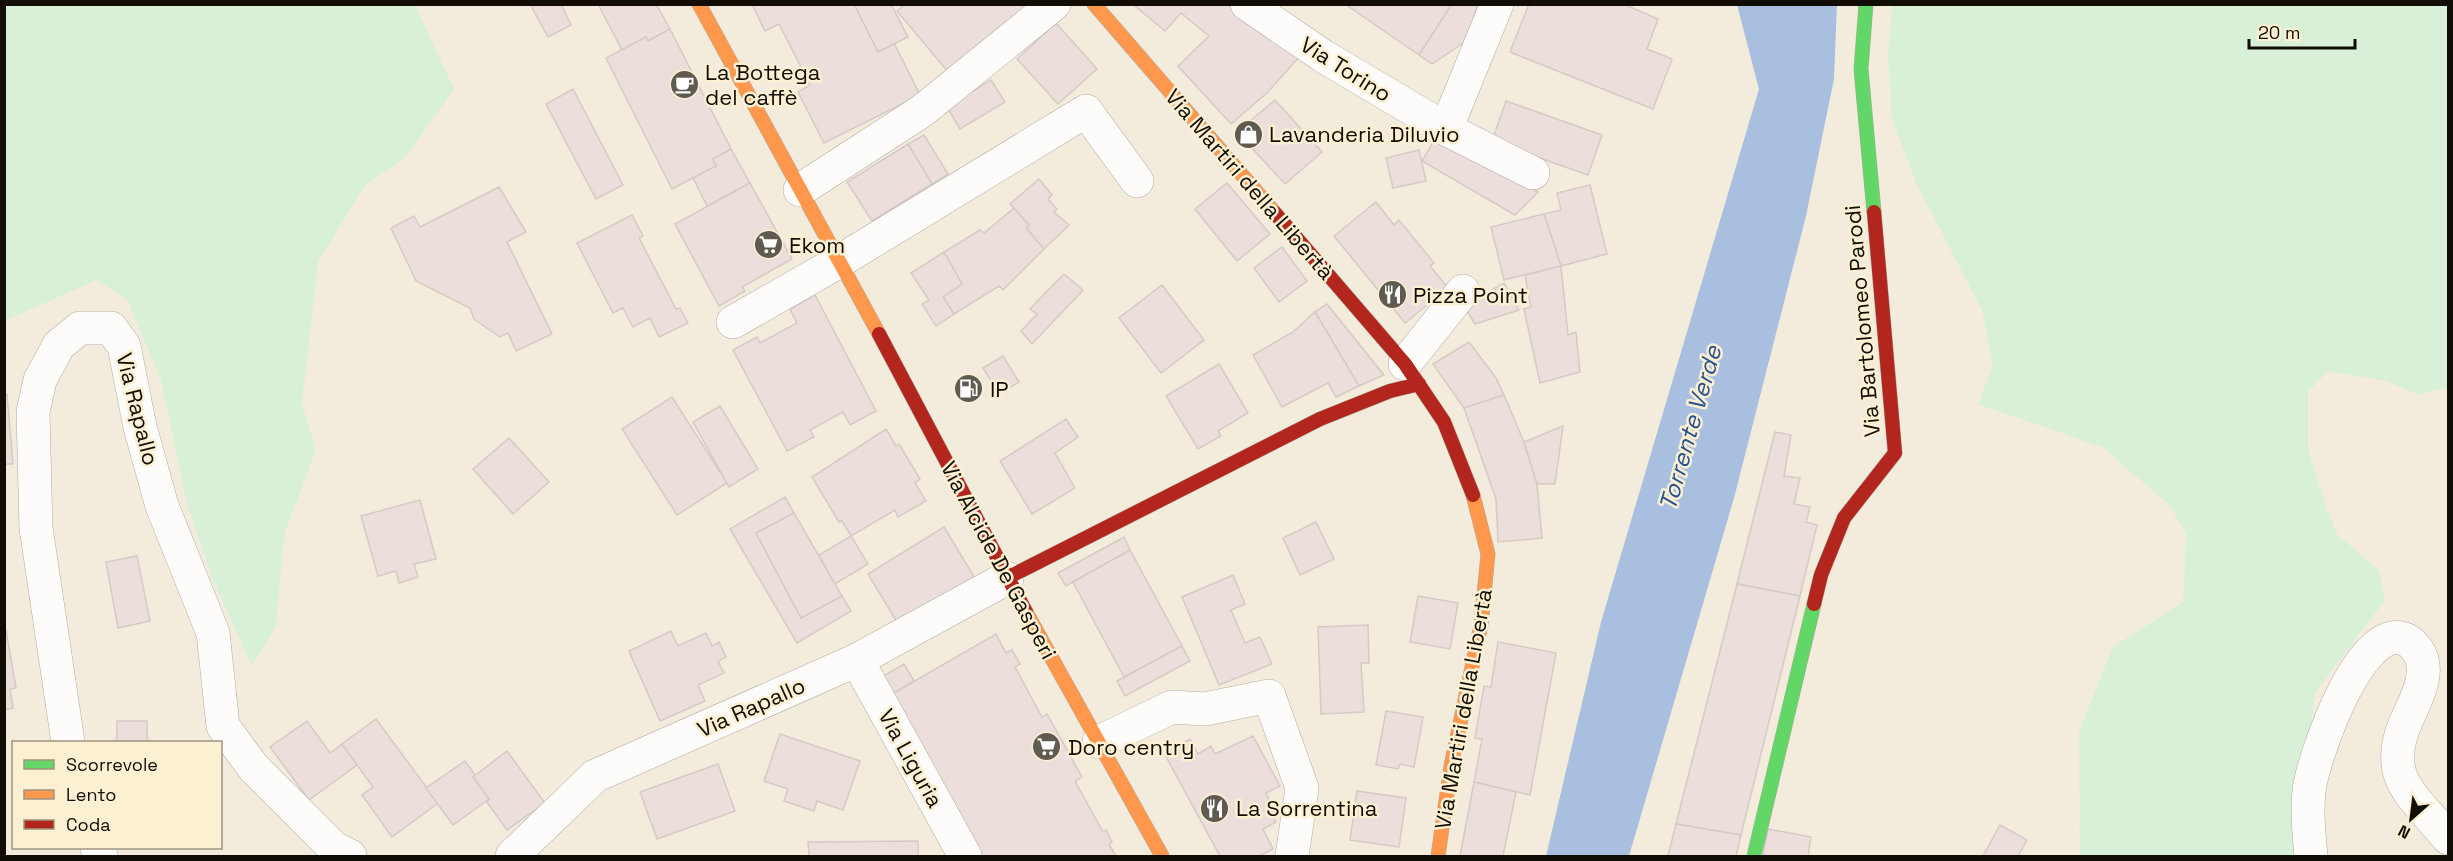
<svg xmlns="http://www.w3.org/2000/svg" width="2453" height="861" viewBox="0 0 2453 861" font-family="'Space Grotesk',sans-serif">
  <rect width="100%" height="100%" fill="#f3ecdc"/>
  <g fill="#d8efd8">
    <path d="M4,5H415L454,89L404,159L365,185L318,262L302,404L316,450L284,535L276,626L252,666L213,580L187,504L161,380L127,299L96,280L5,321Z"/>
    <path d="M1892,5H2448V387L2419,395L2387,381L2329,371L2308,391V449L2326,507L2337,534L2379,571L2385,600L2315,693L2302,802L2305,856H2080L2079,731L2113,647L2183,602L2186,533L2170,506L2104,448L1978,404L1993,366L1982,310L1915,181L1892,118L1888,57Z"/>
  </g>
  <path fill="#a9bfe0" d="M1737,5H1837L1834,79L1806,216L1734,498L1629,856H1546L1601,622L1759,89Z"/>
  <g fill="#ecdedb" stroke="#d4cac6" stroke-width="1.5">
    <path d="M530,4H561L571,25L548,37Z"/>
    <path d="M598,4H656L670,29L648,41L646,37L622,50Z"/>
    <path d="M752,4H854L878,52L894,43L920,95L824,143L798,92L810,85L779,24L765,31Z"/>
    <path d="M854,4H891L908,37L878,52Z"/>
    <path d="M905,4H1031L949,73L897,11Z"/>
    <path d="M1136,4H1228L1299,57L1268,92L1231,124L1178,66L1209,36L1181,13L1165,31L1135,6Z"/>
    <path d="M1345,4H1452L1419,55Z"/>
    <path d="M1452,4H1478L1466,41L1432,64L1419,55Z"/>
    <path d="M1529,4H1623L1658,19L1647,49L1672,59L1653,109L1510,52Z"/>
    <path d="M1056,23L1097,69L1058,104L1017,59Z"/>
    <path d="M670,29L731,149L713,159L716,166L672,189L606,58L646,37L648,41Z"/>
    <path d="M991,80L1005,102L960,129L947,107Z"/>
    <path d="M573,89L623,185L596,199L546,104Z"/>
    <path d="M1275,100L1322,152L1285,184L1237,132Z"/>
    <path d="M1506,101L1602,135L1588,175L1492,141Z"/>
    <path d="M1438,134L1538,192L1515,215L1422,161Z"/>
    <path d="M924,135L948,174L932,184L908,144Z"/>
    <path d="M908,144L932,184L872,221L847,182Z"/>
    <path d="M731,149L750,183L707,206L693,178L716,166L713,159Z"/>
    <path d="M1419,150L1426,181L1393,188L1386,158Z"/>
    <path d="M1039,179L1052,195L1048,199L1057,209L1054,212L1069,225L1044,249L1026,228L1029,225L1010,204Z"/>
    <path d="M750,183L792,259L742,287L745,291L719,306L675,224Z"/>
    <path d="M1227,183L1270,234L1237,261L1195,209Z"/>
    <path d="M1590,185L1607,254L1561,266L1544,214L1561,210L1557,193Z"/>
    <path d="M499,187L526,232L507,242L552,334L516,351L508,333L500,337L474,319L470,308L416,281L391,228L414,216L420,227Z"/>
    <path d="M1376,202L1394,225L1399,220L1434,263L1430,266L1448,288L1405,323L1334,236Z"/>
    <path d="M1014,208L1029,225L1026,228L1044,249L1003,290L999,286L954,314L943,297L962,284L944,252L980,230L984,233Z"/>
    <path d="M1544,214L1561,266L1504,280L1491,227Z"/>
    <path d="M632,215L643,236L639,238L676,309L680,308L688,323L659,337L650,318L633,327L623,308L613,313L577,243Z"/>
    <path d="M1282,247L1307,281L1279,302L1254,268Z"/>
    <path d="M944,252L962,284L943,297L954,314L936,326L922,304L929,300L911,273Z"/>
    <path d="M1561,266L1568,335L1576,332L1580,372L1540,383L1524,309L1531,307L1525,275Z"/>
    <path d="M1064,274L1083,290L1032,344L1021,331L1037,314L1030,309Z"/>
    <path d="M1504,283L1519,310L1475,324L1464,306Z"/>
    <path d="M1162,285L1204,340L1161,373L1119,318Z"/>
    <path d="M815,295L876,411L850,425L843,412L810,430L814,437L787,451L733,350L757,337L760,343L797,323L790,309Z"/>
    <path d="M1327,304L1384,375L1359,386L1315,312Z"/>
    <path d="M1315,312L1359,386L1336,397L1328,383L1282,407L1253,355L1293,332Z"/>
    <path d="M1469,342L1496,378L1504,395L1464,408L1433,364Z"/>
    <path d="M1003,356L1019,382L999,394L983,368Z"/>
    <path d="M1219,364L1248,413L1218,431L1221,436L1198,449L1166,396Z"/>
    <path d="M4,394H7L13,464H4Z"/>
    <path d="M1504,395L1524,442L1537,484L1542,538L1498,542L1496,499L1464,408Z"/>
    <path d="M672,397L727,483L677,515L622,429Z"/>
    <path d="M720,406L758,469L729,487L693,422Z"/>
    <path d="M1066,419L1078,437L1055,453L1075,488L1032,514L1000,461Z"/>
    <path d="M1563,426L1555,484H1537L1524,442Z"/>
    <path d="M886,429L896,446L899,444L920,479L915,483L926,501L898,517L895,510L851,536L842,521L839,522L812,477Z"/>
    <path d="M1775,432L1791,435L1784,476L1800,478L1794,504L1810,507L1806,522L1817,525L1800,596L1737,584Z"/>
    <path d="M509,438L549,482L513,514L473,469Z"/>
    <path d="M785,497L794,513L756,533L801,618L842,596L851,611L797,643L730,529Z"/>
    <path d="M420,500L436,559L414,564L418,577L399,583L396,571L378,576L361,516Z"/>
    <path d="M794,513L842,596L801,618L756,533Z"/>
    <path d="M1316,522L1334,559L1300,575L1283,538Z"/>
    <path d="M944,527L979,585L903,632L868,574Z"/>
    <path d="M851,536L868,564L835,584L819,555Z"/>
    <path d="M1124,537L1130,550L1066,586L1058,573Z"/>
    <path d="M1130,550L1182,646L1124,677L1073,582Z"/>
    <path d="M137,556L150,621L118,628L106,562Z"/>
    <path d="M1233,575L1245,604L1231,610L1245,643L1260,637L1272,664L1219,685L1182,597Z"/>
    <path d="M1737,584L1800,596L1741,835L1676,824Z"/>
    <path d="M1418,596L1458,603L1450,649L1410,642Z"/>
    <path d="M1368,625L1369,663H1361L1364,712L1321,714L1318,627Z"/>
    <path d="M6,630L16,688L10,689L13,708L4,710V631Z"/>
    <path d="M671,631L678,646L706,633L712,646L719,642L726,657L718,661L724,673L698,685L705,701L660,721L629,651Z"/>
    <path d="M996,634L1006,653L1012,650L1020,664L1015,667L1042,717L1047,714L1082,777L1075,781L1103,832L1106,830L1112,842L1109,844L1116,856H980L892,694Z"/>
    <path d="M1498,642L1556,653L1530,795L1474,782L1482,739L1475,738L1484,686L1491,687Z"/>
    <path d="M1182,646L1190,661L1125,696L1117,681Z"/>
    <path d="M904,664L914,681L892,694L882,677Z"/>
    <path d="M1386,711L1423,717L1414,767L1400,764L1398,769L1376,765Z"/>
    <path d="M376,719L438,803L392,837L362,795L373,787L342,744Z"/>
    <rect x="117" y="721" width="30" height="21"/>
    <path d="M307,721L330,753L342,744L357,765L309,800L270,747Z"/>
    <path d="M780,734L860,761L843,810L817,801L814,811L784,801L788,789L764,781Z"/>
    <path d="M1253,736L1280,786L1266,793L1272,805L1268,807L1276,822L1263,829L1273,849L1261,855L1262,856H1220L1164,753L1190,739L1198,754L1211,746L1215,754Z"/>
    <path d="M507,751L545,803L507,830L486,801L489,799L473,777Z"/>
    <path d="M465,761L475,775L473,777L489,799L453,825L426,788Z"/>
    <path d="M718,764L735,811L657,839L640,792Z"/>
    <path d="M1474,782L1516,792L1503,856H1460Z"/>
    <path d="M1357,791L1406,798L1399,847L1350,840Z"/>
    <path d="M1676,824L1741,835L1736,856H1668Z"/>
    <path d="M2000,825L2027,840L2018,856H1983Z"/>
    <path d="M1768,829L1811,837L1808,856H1763Z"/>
    <path d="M918,841V856H809L808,842Z"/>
  </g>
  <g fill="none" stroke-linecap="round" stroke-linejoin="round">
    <defs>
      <g id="street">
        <path d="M1247,4L1323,56L1446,129L1533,173"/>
        <path d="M1446,129L1497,4"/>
        <path d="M800,190L922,111L1054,4"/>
        <path d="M733,322L840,261L1086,111L1137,181"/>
        <path d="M1405,364L1463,291"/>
        <path d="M857,660L965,856"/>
        <path d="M68,742L36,528L33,412L40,380L59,345L80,328H111L124,346L140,427L162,506L213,633L223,726L253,767L334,848L350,856"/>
        <path d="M1099,742L1172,707L1205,709L1269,696L1302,788L1292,856"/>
        <path d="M97,848L101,856"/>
        <path d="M512,856L595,776L857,660L1007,578"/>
        <path d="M2311,856C2309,833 2306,808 2310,784C2317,750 2358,630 2401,638C2408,639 2414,645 2418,651C2434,675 2410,708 2402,732C2399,741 2397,754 2398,764C2399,790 2433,818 2448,838"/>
      </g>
      <g id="fast">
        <path d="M1866,4L1861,69L1874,212"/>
        <path d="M1754,856L1814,604"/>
      </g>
      <g id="slow">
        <path d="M699,4L879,334"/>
        <path d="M1094,4L1275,213"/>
        <path d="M1026,612L1162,856"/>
        <path d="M1438,856L1451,766L1481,625L1488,554L1473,495"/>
      </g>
      <g id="jam">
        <path d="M1275,213L1405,364L1444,422L1473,495"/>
        <path d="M879,334L1026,612"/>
        <path d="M1007,578L1320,419L1390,391L1419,384"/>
        <path d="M1814,604L1821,575L1844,518L1895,453L1874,212"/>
      </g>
    </defs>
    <use href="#street" stroke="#b1aca0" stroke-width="34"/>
    <use href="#fast" stroke="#b1aca0" stroke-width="15"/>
    <use href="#slow" stroke="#b1aca0" stroke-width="15"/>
    <use href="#jam" stroke="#b1aca0" stroke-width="15"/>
    <use href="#street" stroke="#fdfcfa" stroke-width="33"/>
    <use href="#fast" stroke="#63d668" stroke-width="14"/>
    <use href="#slow" stroke="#ff974d" stroke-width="14"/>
    <use href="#jam" stroke="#b3261e" stroke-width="14"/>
  </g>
  <defs>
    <symbol id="cafe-disc" viewBox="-11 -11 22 22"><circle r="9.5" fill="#605b50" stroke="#fcf0d3"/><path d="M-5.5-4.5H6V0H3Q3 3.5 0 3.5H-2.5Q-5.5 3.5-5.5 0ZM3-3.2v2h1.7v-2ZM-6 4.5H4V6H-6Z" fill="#fff"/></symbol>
    <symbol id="shop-disc" viewBox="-11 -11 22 22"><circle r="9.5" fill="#605b50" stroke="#fcf0d3"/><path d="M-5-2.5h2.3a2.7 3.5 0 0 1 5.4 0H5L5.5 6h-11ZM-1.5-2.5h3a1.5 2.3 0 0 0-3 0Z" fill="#fff"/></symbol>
    <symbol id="supermarket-disc" viewBox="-11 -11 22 22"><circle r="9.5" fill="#605b50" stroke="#fcf0d3"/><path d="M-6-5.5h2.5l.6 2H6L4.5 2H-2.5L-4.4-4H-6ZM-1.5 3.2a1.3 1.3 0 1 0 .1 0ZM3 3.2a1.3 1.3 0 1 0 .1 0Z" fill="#fff"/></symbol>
    <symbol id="restaurant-disc" viewBox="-11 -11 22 22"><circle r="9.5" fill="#605b50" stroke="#fcf0d3"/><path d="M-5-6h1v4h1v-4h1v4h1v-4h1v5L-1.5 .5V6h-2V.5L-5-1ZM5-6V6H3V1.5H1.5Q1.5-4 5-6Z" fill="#fff"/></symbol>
    <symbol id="fuel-disc" viewBox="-11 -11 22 22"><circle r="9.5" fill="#605b50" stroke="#fcf0d3"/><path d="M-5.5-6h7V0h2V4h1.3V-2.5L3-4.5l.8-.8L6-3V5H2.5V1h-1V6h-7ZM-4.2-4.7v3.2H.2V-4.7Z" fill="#fff"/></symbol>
  </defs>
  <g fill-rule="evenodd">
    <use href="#cafe-disc" x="668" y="68" width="33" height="33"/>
    <use href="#shop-disc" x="1232" y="118" width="33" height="33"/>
    <use href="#supermarket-disc" x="752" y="228" width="33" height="33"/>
    <use href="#restaurant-disc" x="1376" y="278" width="33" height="33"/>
    <use href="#fuel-disc" x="952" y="372" width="33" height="33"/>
    <use href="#supermarket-disc" x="1030" y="730" width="33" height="33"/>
    <use href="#restaurant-disc" x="1198" y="792" width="33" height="33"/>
  </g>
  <g text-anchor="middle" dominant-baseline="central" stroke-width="5" stroke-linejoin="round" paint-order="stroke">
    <g font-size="22" fill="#110d04" stroke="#fcf0d3">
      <text transform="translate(1346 69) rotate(32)">Via Torino</text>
      <text transform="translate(1250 184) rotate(49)">Via Martiri della Libertà</text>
      <text transform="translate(1862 321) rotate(-95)">Via Bartolomeo Parodi</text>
      <text transform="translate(138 409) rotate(76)">Via Rapallo</text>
      <text transform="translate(999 560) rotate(62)">Via Alcide De Gasperi</text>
      <text transform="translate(751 707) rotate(-24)">Via Rapallo</text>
      <text transform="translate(1463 709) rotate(-80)">Via Martiri della Libertà</text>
      <text transform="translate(911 758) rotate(61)">Via Liguria</text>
    </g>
    <g font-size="22" fill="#110d04" stroke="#fcf0d3" text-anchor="start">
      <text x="705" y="72">La Bottega<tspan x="705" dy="25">del caffè</tspan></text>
      <text x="1269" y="134">Lavanderia Diluvio</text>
      <text x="789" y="245">Ekom</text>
      <text x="1413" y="295">Pizza Point</text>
      <text x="990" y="389">IP</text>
      <text x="1068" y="747">Doro centry</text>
      <text x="1236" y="808">La Sorrentina</text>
    </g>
    <g font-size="24" font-style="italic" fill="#295293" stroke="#fcf0d3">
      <text transform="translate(1690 428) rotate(-74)">Torrente Verde</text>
    </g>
  </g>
  <rect width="2453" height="861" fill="none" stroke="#110d04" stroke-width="12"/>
  <rect x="12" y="741" width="210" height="108" fill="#fcf0d3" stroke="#9e9580" stroke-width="1.5"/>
  <rect x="24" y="760" width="30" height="9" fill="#63d668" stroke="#9e9580" stroke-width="1.5"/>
  <text x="66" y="771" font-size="18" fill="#110d04">Scorrevole</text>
  <rect x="24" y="790" width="30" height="9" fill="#ff974d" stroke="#9e9580" stroke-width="1.5"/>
  <text x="66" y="801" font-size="18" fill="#110d04">Lento</text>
  <rect x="24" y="820" width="30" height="9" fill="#b3261e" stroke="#9e9580" stroke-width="1.5"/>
  <text x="66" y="831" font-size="18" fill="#110d04">Coda</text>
  <g transform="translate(2411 819) rotate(208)" stroke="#fcf0d3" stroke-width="4.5" paint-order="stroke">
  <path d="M0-4.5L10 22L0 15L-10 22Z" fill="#110d04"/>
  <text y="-9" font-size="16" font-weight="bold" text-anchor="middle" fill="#110d04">N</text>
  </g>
  <path d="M2249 39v9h106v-9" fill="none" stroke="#110d04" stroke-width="3"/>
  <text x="2258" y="39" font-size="18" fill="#110d04" stroke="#fcf0d3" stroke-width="4.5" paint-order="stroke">20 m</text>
</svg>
